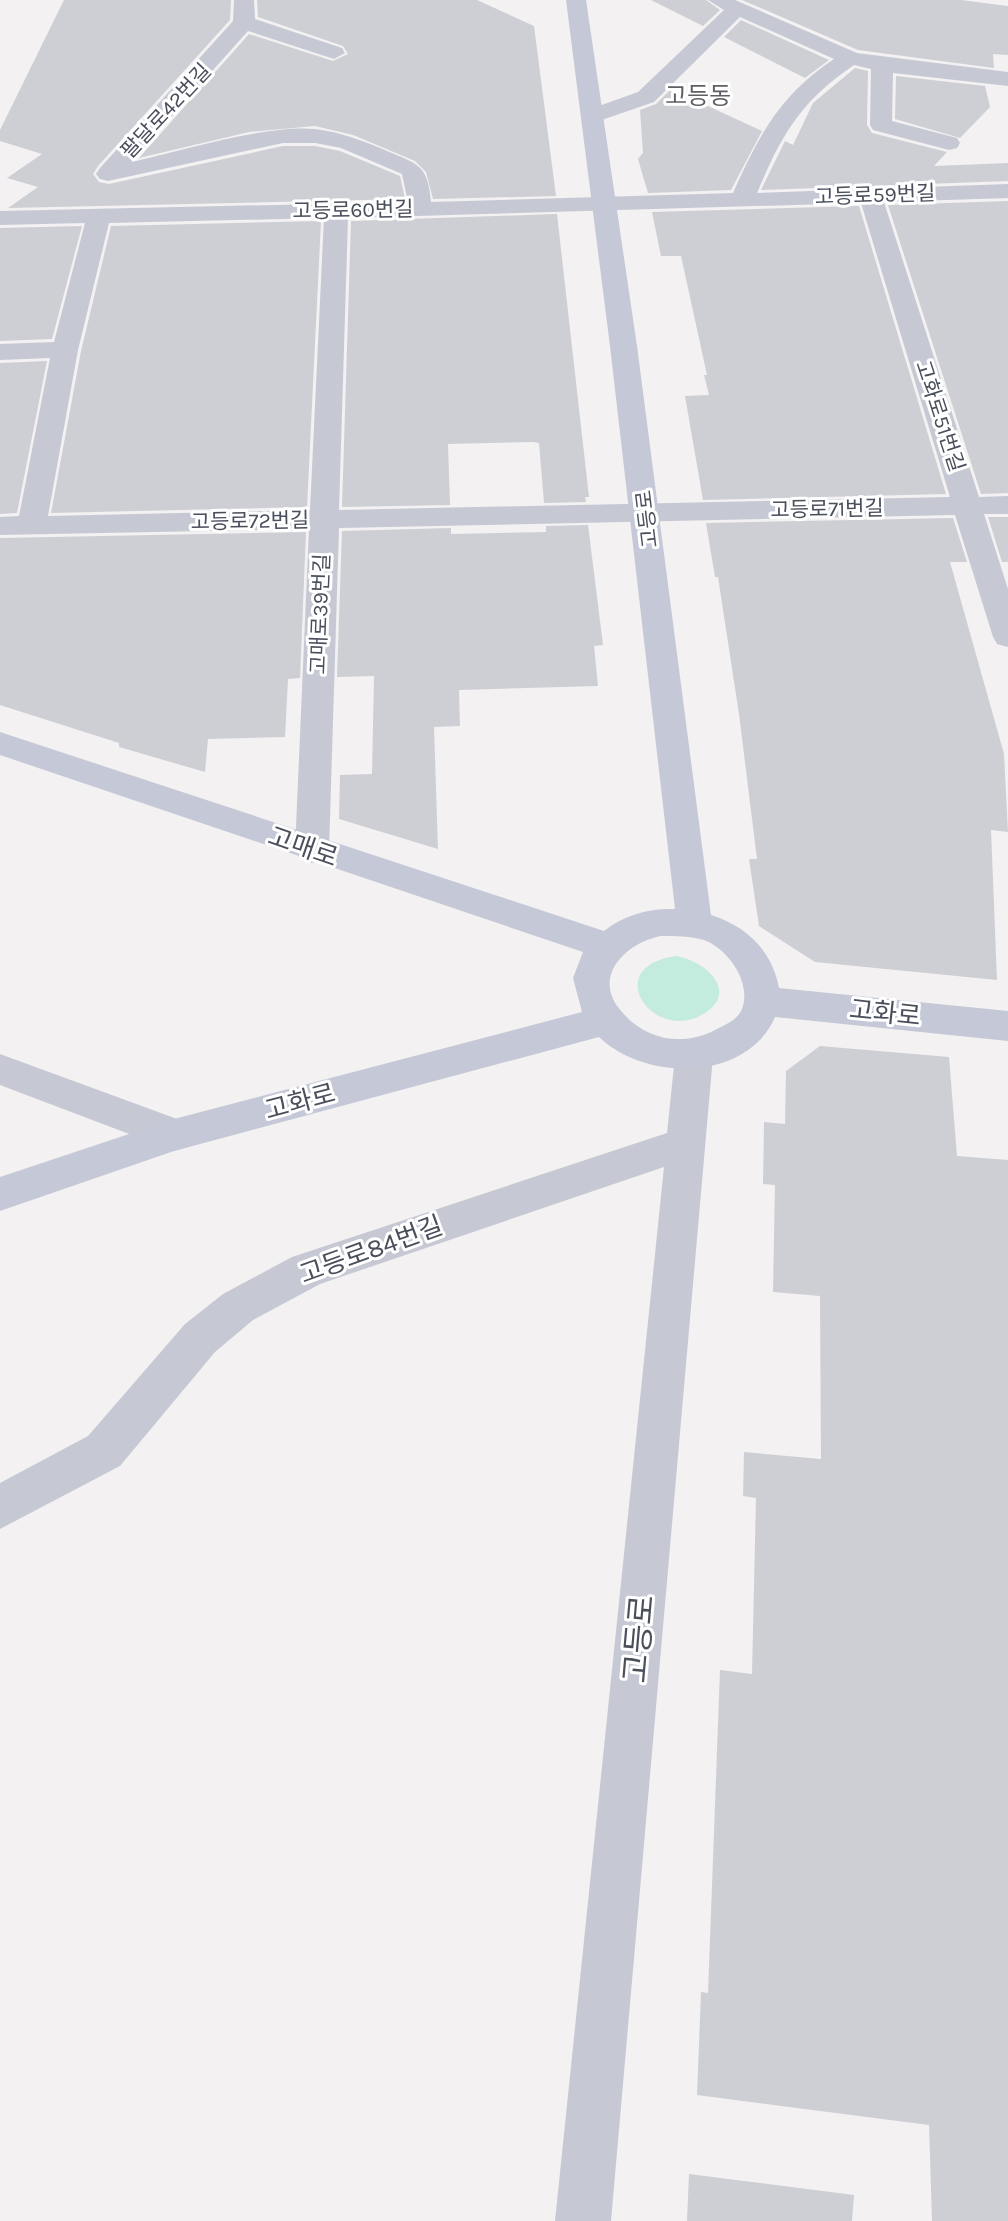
<svg xmlns="http://www.w3.org/2000/svg" width="1008" height="2221" viewBox="0 0 1008 2221" font-family="Karla,'Noto Sans KR',sans-serif">
  <rect width="100%" height="100%" fill="#f3f1f1"/>
  <path fill="#c4ecde" d="M676,956C703,960 740,990 705,1013C655,1046 598,967 676,956Z"/>
  <g fill="#cecfd5">
    <path d="M64,0H231L230,20L98,166L93,174L99,182L109,184L283,146H315L340,151L400,176L405,199L8,208L38,187L7,178L42,154L0,141V130Z"/>
    <path d="M257,0H477L534,26L556,196L433,199L426,172L415,161L353,135L315,126L249,132L139,158L249,34L333,61L348,54L343,46L258,17Z"/>
    <path d="M651,0H706L720,10L703,26Z"/>
    <path d="M742,0H961L1008,6V55L993,54L994,68L858,50Z"/>
    <path d="M741,20L829,60L805,78L724,37Z"/>
    <path d="M855,68L868,71L867,125L872,133L947,152L934,166L1008,163V181L761,190L785,141L793,145L813,103Z"/>
    <path d="M896,76L985,86L990,107L960,138L895,119Z"/>
    <path d="M671,89L762,131L731,190L648,193L638,159L643,153L640,110L656,104Z"/>
    <path d="M1008,201V493L981,494L888,205Z"/>
    <path d="M859,206L946,494L703,500L685,396L709,395L704,375H707L681,256H661L652,212Z"/>
    <path d="M557,214L589,497H585L586,502L544,503L539,443L533,442L448,444L450,505L342,507L351,221Z"/>
    <path d="M321,221L307,507L51,513L81,351L111,226Z"/>
    <path d="M82,226L52,339L0,341V228Z"/>
    <path d="M47,361L17,513L0,514V363Z"/>
    <path d="M988,517H1008V562H1002Z"/>
    <path d="M953,518L967,562H950L1004,754L1008,832L991,830L997,980L815,962L759,926L749,859H757L739,714L718,577H715L706,523Z"/>
    <path d="M588,525L603,645L594,646L598,686L459,690L460,726L434,727L438,849L339,819L340,775L372,774L374,676L337,677L342,531L451,528V534L546,532V526Z"/>
    <path d="M306,532L300,678L288,679L285,737L208,739L205,772L119,747V743L0,705V538Z"/>
    <path d="M820,1046L949,1057L957,1156L1008,1160V2221H932L929,2125L697,2095L701,1992L708,1993L720,1670L752,1674L756,1498L743,1496L744,1452L821,1459L820,1296L773,1292L775,1185L763,1184L764,1122L785,1124L786,1071Z"/>
    <path d="M689,2174L854,2195L852,2221H687Z"/>
  </g>
  <g fill="none" stroke-linecap="round" stroke-linejoin="round">
    <g fill="#c6c9d4" fill-rule="evenodd">
      <path d="M234,0H254L255,19L342,48L345,53L334,59L248,31L131,162C181,151 268,124 315,129C341,132 364,141 387,151C418,164 428,165 431,202L733,193C759,135 780,95 834,59L740,17L654,102L593,123L582,116L585,111L638,92L724,10L708,0H735L857,53L1008,72V86L893,73L892,121L957,138L960,143L957,148L949,150L873,130L870,125L871,69L854,65C800,102 782,134 757,193L1008,184V198L884,202L979,497L1008,496V514H984L1008,589V647L997,644L993,637L955,515L339,528L329,850L324,859L312,863L300,859L295,850L309,529L0,535V517L19,516L50,358L0,360V344L54,342L85,223L0,225V211L408,202L402,174L341,148L315,143H283L108,181L100,179L96,174L100,168L233,21ZM861,203L950,497L339,510L348,218ZM324,218L310,510L48,516L78,350L109,223Z"/>
      <path d="M694,1041L707,1045L713,1056L611,2221H555L664,1167L320,1284L253,1320L215,1352L120,1466L0,1529V1483L88,1436L185,1324L223,1294L292,1257L667,1133L675,1056L681,1045Z"/>
      <path d="M0,1054L188,1123L193,1135L188,1147L174,1151L0,1085Z"/>
    </g>
    <path fill="#c5c9d7" fill-rule="evenodd" d="M566,0H586L637,346L711,915C746,926 772,950 779,988L1008,1011V1041L775,1017C747,1082 646,1082 599,1037L174,1151L0,1211V1177L174,1119L582,1012L573,978L583,952L0,755V732L604,931C624,915 649,908 675,909L610,346ZM661,936C675,936 690,936 704,940C728,949 752,982 742,1009C738,1019 727,1024 717,1029C682,1048 642,1040 618,1007C593,973 629,942 661,936Z"/>
  </g>
  <g text-anchor="middle" dominant-baseline="central" stroke-width="6" stroke-linejoin="round" paint-order="stroke">
    <g font-size="21" fill="#4a4f5c" stroke="#fff">
      <text transform="translate(166 111) rotate(-47)">팔달로42번길</text>
      <text transform="translate(875 195) rotate(-2)">고등로59번길</text>
      <text transform="translate(353 210) rotate(-1)">고등로60번길</text>
      <text transform="translate(940 416) rotate(72)">고화로51번길</text>
      <text transform="translate(827 509) rotate(-1)">고등로71번길</text>
      <text transform="translate(647 519) rotate(-97)">고등로</text>
      <text transform="translate(250 521) rotate(-1)">고등로72번길</text>
      <text transform="translate(320 614) rotate(-88)">고매로39번길</text>
    </g>
    <g font-size="24" fill="#5e5f65" stroke="#fff">
      <text x="698" y="96">고등동</text>
    </g>
    <g font-size="26" fill="#4a4f5c" stroke="#fff">
      <text transform="translate(303 847) rotate(19)">고매로</text>
      <text transform="translate(885 1013) rotate(6)">고화로</text>
      <text transform="translate(300 1102) rotate(-15)">고화로</text>
      <text transform="translate(371 1250) rotate(-20)">고등로84번길</text>
    </g>
    <g font-size="32" fill="#4a4f5c" stroke="#fff">
      <text transform="translate(639 1639) rotate(-85)">고등로</text>
    </g>
  </g>
</svg>
